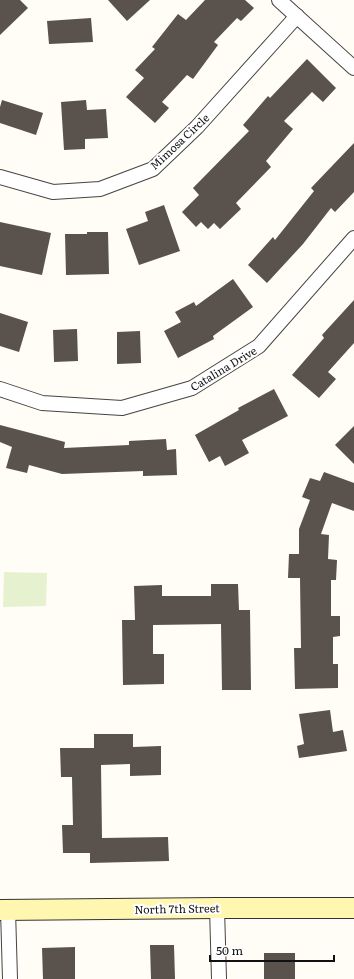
<svg xmlns="http://www.w3.org/2000/svg" width="354" height="979" viewBox="0 0 354 979" font-family="Literata,serif">
  <rect width="100%" height="100%" fill="#fffdf5"/>
  <path fill="#e6f2cf" d="M4,572L47,573L46,606L3,607Z"/>
  <g fill="#5a524d">
    <path d="M0,0H20L28,8L0,35Z"/>
    <path d="M108,0H150L127,21Z"/>
    <path d="M205,0H245L254,8L241,21L237,18L214,42L218,45L193,79L187,75L162,102L169,108L155,123L126,97L144,78L135,70L155,49L152,47L178,14L186,20Z"/>
    <path d="M91,18L93,42L49,44L47,21Z"/>
    <path d="M307,59L336,88L323,102L312,92L284,121L293,129L266,161L271,167L236,203L241,209L220,229L214,223L208,229L201,222L196,227L182,212L199,195L193,188L249,131L243,125L268,96L270,98Z"/>
    <path d="M2,100L43,113L36,135L0,123V107Z"/>
    <path d="M86,100L87,110L106,109L108,138L85,139V149L64,150L61,102Z"/>
    <path d="M354,143V192L335,212L331,208L303,244L267,283L248,265L273,237L275,240L314,191L311,188Z"/>
    <path d="M164,205L180,251L139,265L126,229L148,221L145,212Z"/>
    <path d="M0,222L51,233L42,275L0,266Z"/>
    <path d="M87,232H108L109,274L66,275L65,234H87Z"/>
    <path d="M233,279L253,307L213,336L214,339L178,358L164,331L181,322L175,312L194,302L196,306Z"/>
    <path d="M354,300V343L328,372L336,379L319,398L292,375L324,338L322,335Z"/>
    <path d="M0,313L28,322L19,352L0,346Z"/>
    <path d="M77,329L78,361L54,362L53,330Z"/>
    <path d="M140,331L141,363L117,364V332Z"/>
    <path d="M274,389L288,416L242,440L249,453L225,466L220,456L209,462L195,435L239,410L238,408Z"/>
    <path d="M0,425L65,442L64,448L129,445V441L166,439L167,450L176,449L177,475L143,476V471L62,474L29,465L27,473L6,468L12,447L0,442Z"/>
    <path d="M354,426V464L335,445Z"/>
    <path d="M324,472L354,483V511L332,503L321,534L329,535L328,559L337,560L336,580H331V616H340V636L333,637V664H338V688L295,689L294,648H301L300,578H288L289,554H299V529L310,500L302,497L310,478L320,481Z"/>
    <path d="M211,584H238L239,610H250L251,690H222L221,624L153,625V654H164V684L123,685L122,620H135L134,586L162,585V596H211Z"/>
    <path d="M330,710L333,732L343,730L347,751L299,758L297,746L304,744L299,714Z"/>
    <path d="M94,734H133V747L161,746V775L130,776V764L101,765L102,838L168,837L169,861L90,863V853H63L62,825H73L72,777H61L60,748H94Z"/>
    <path d="M150,945H174L175,979H151Z"/>
    <path d="M75,947V979H43L42,948Z"/>
    <rect x="264" y="953" width="31" height="26"/>
  </g>
  <g fill="none" stroke-linecap="round" stroke-linejoin="round">
    <defs>
      <g id="minor">
        <path d="M279,0L354,68"/>
        <path d="M0,177L53,192L100,189L153,169L197,127L297,16"/>
        <path d="M0,389L42,403L122,408L192,388L259,346L354,238"/>
        <path d="M217,908L219,979"/>
        <path d="M8,910L10,979"/>
      </g>
      <path id="secondary" d="M0,910L217,908H354"/>
    </defs>
    <use href="#minor" stroke="#444" stroke-width="16"/>
    <use href="#secondary" stroke="#333" stroke-width="22"/>
    <use href="#minor" stroke="#fff" stroke-width="14"/>
    <use href="#secondary" stroke="#fff6b0" stroke-width="20"/>
  </g>
  <g text-anchor="middle" dominant-baseline="central" stroke-width="4" stroke-linejoin="round" paint-order="stroke">
    <g font-size="11" fill="#111" stroke="#fff">
      <text transform="translate(179 141) rotate(-43)">Mimosa Circle</text>
      <text transform="translate(223 368) rotate(-31)">Catalina Drive</text>
      <text transform="translate(177 908) rotate(-1)">North 7th Street</text>
    </g>
  </g>
  <path d="M210 955v6h124v-6" fill="none" stroke="#111111" stroke-width="2"/>
  <text x="216" y="955" font-size="12" fill="#111111" stroke="#ffffff" stroke-width="3" paint-order="stroke">50 m</text>
</svg>
